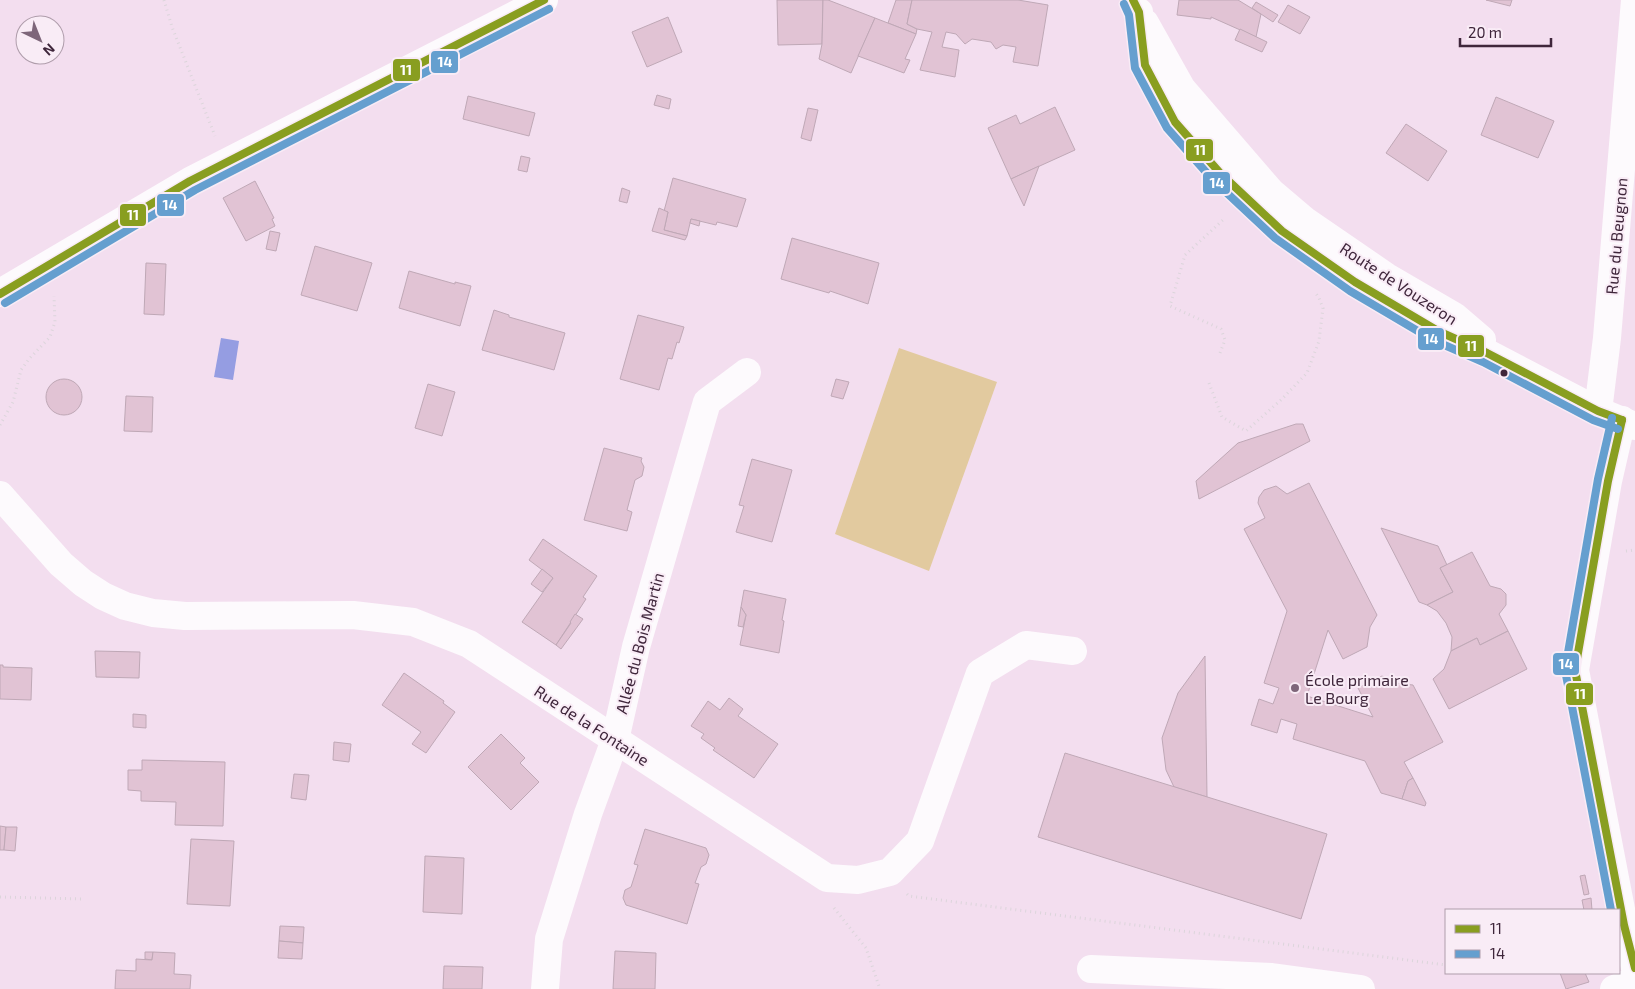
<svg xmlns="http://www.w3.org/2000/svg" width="1635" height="989" viewBox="0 0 1635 989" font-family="'Exo 2',sans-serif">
  <rect width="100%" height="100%" fill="#f3deef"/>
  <path fill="#e2ca9f" d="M899,348L997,382L929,571L835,534Z"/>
  <path fill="#959de2" d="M221,338L239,341L233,380L214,377Z"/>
  <g fill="#e1c3d4" stroke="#bfa8b6">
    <path d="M777,0H823L822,44L778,45Z"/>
    <path d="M823,0H828L875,18L851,73L819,59L822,44Z"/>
    <path d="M896,0H912L907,24L917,29L916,34L888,23Z"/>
    <path d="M912,0H1018L1048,5L1038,66L1013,62L1016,47L1003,45L996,49L991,42L972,39L965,44L956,34L946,32L942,47L959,50L955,77L920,70L932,32L917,29L907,24Z"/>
    <path d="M1179,0H1238L1261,14L1256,37L1211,17V19L1177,15Z"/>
    <path d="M1486,0H1512L1510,6Z"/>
    <path d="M1256,2L1278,15L1273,22L1252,8Z"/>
    <path d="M1288,5L1310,17L1300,34L1278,22Z"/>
    <path d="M668,17L682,52L647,67L632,32Z"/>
    <path d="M875,18L916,34L905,59L910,60L904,73L858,56Z"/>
    <path d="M1240,29L1267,42L1262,52L1235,40Z"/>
    <path d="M657,95L671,99L669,109L654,105Z"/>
    <path d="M468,96L535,113L529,136L463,119Z"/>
    <path d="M1496,97L1554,121L1538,158L1481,135Z"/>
    <path d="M1055,107L1075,150L1011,179L988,128L1016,115L1020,124Z"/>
    <path d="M808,108L818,110L811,141L801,138Z"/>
    <path d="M1406,124L1447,151L1428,181L1386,153Z"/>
    <path d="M521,156L530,158L527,172L518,170Z"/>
    <path d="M1039,166L1024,206L1011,179Z"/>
    <path d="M673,178L746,199L737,227L717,222L716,225L691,219L687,236L664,230L668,212L664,211Z"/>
    <path d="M255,181L274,218L272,219L275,226L246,241L223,198Z"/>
    <path d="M622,188L630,191L627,203L619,201Z"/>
    <path d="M659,208L668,212L664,230L687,236L685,240L652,231Z"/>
    <path d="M691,219L700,221L699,226L690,223Z"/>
    <path d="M270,231L280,233L276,251L266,249Z"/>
    <path d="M792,238L879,263L868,304L830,291L829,293L781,279Z"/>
    <path d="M315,246L372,263L357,311L301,295Z"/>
    <path d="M146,263L166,264L164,315L144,314Z"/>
    <path d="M409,271L455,284V282L471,286L460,326L399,308Z"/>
    <path d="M494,310L509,315V317L565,333L554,370L482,350Z"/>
    <path d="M638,315L684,327L679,343L677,342L672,359L668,358L659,390L620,379Z"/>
    <circle cx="64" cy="397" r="18"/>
    <path d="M836,379L849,382L843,399L831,396Z"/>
    <path d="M428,384L455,392L442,436L415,428Z"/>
    <path d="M126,396L153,397L152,432L124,431Z"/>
    <path d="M1296,424H1303L1310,441L1199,499L1196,481L1238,443Z"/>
    <path d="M604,448L642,458L641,461L644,467L642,476L635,480L627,510L632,512L627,531L584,520Z"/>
    <path d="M752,459L792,470L772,542L736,532L744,506L739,505Z"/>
    <path d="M1309,483L1377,615L1370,627L1367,647L1343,659L1328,630L1307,696L1373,717L1358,688L1382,676L1395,683L1413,685L1443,742L1404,762L1413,778L1408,781L1402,799L1381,793L1365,761L1293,739L1297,724L1281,719L1277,733L1251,725L1259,699L1273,704L1279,688L1264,683L1287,611L1244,529L1265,518L1258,503L1259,497L1264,490L1276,486L1287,494Z"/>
    <path d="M1381,528L1438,546L1447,565L1440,568L1453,592L1427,605L1419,602Z"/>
    <path d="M543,539L597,576L583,597L586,599L556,645L522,622L553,578L529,560Z"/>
    <path d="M1472,552L1490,586L1501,589L1506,594V605L1499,614L1508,631L1480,645L1477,638L1451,651L1452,637L1446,623L1437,611L1427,605L1453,592L1440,568Z"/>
    <path d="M542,569L553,578L542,592L531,584Z"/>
    <path d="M744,590L786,599L782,620L784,621L779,653L740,645L746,615L741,607Z"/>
    <path d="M741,607L746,615L743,627L738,626Z"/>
    <path d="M575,614L583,619L561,649L556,645L571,623L570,622Z"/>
    <path d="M1508,631L1527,669L1449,709L1433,679L1444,669L1451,651L1477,638L1480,645Z"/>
    <path d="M95,651L140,652L139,678L96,677Z"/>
    <path d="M1205,656L1207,797L1174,787L1166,770L1162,738L1178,693Z"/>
    <path d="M0,665H3V667L32,668L31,700L0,699Z"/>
    <path d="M404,673L444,701L443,703L455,712L426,753L412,744L421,732L382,705Z"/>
    <path d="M729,698L743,709L738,716L778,744L754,778L713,750L715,748L701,738L704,734L691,726L708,701L720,710Z"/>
    <path d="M133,714L146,715V728L133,727Z"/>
    <path d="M501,734L525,758L520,763L539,782L511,810L468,767Z"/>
    <path d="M334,742L351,744L349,762L333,760Z"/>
    <path d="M1065,753L1327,834L1301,919L1038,837Z"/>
    <path d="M142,760L225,762L223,826L175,825L176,802L141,801V791L128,790V770H142Z"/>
    <path d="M294,774L309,775L306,800L291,798Z"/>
    <path d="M1413,778L1426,803L1425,806L1402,799L1408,781Z"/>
    <path d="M0,826L6,827L4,850H0Z"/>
    <path d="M6,827H17L15,851L4,850Z"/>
    <path d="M645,829L706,848L709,855L706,864L701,867L695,883L699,884L687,924L626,905L623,898L625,890L631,887L638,865L634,864Z"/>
    <path d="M191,839L234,841L230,906L187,904Z"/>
    <path d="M425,856L464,858L462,914L423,912Z"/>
    <path d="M1585,875L1589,894L1584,895L1580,876Z"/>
    <path d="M1591,898L1592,910H1584L1582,900Z"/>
    <path d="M280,926L304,927L303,943L279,941Z"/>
    <path d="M279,941L303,943L302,959L278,958Z"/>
    <path d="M615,951L656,953L655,989H613Z"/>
    <path d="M145,952H153L152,960L145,959Z"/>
    <path d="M153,952L175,953L174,974L191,975L190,989H115L116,970L136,971V959L152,960Z"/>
    <path d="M444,966L483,967L482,989H443Z"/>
    <path d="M1560,973H1585L1589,982L1566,989Z"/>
  </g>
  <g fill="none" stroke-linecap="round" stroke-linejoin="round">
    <g stroke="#dcd5db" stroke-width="3" stroke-dasharray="1 4" stroke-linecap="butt">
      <path d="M164,0L172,27L215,136"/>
      <path d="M1220,353L1225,340L1221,329L1170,306L1185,255L1224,219V218"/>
      <path d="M1209,383L1222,417L1246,431L1282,399L1307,373L1319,341L1323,308L1319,298L1315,292"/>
      <path d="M0,425L13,402L21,370L29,359L50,337L55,322L54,296"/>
      <path d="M1626,551L1635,550"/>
      <path d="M907,894L909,896L1446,965"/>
      <path d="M0,897L85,899"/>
      <path d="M834,908L866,948L880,989"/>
    </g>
    <g stroke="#fdfafd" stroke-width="28">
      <path d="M1139,12L1145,65L1175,122L1220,173L1282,231L1355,282L1438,331L1487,353L1598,411L1635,426"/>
      <path d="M1145,23L1182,89L1271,192L1304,220L1387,277L1454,316L1482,340"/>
      <path d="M0,293L190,181L544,0"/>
      <path d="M1598,411L1607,338L1635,0"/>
      <path d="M1622,420L1608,481L1575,670L1624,925L1635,968"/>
      <path d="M0,495L61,564L83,583L103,596L125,606L153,613L185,616L353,615L413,622L469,644L827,878L858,880L890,872L920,841L980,673L1026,645L1073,651"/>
      <path d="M1091,969L1272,977L1361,989"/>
      <path d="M545,989L549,939L588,814L615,740L636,647L707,402L747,372"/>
      <path d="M1614,989L1635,980"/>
    </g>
    <defs>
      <g id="bus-1">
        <path d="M1133,0L1139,12L1145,65L1175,122L1220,173L1282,231L1355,282L1438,331L1487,353L1598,411L1622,420"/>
        <path d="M0,294L190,181L544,0"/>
        <path d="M1622,420L1608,481L1575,670L1624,925L1635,968"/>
      </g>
      <g id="bus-2">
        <path d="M1124,4L1129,15L1135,68L1167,128L1213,180L1275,238L1350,291L1433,340L1483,362L1593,420L1618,429"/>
        <path d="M5,303L195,190L549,9"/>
        <path d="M1611,910L1565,670L1598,479L1612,418"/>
      </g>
    </defs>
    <use href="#bus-1" stroke="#f9ecf6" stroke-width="11"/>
    <use href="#bus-2" stroke="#f9ecf6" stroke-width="11"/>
    <use href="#bus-1" stroke="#899e20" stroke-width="8"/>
    <use href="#bus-2" stroke="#659fcf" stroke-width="8"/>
  </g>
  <circle fill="#3f263b" stroke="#f9ecf6" stroke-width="2" cx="1504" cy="373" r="4.5"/>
  <circle fill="#7e667a" stroke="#f9ecf6" stroke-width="2" cx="1295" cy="688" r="5"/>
  <g text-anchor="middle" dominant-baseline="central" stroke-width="4" stroke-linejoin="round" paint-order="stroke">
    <g font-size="16" fill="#3f263b" stroke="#f9ecf6">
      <text transform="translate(1616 236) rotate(-85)">Rue du Beugnon</text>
      <text transform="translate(1399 283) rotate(33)">Route de Vouzeron</text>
      <text transform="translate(639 643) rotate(-75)">Allée du Bois Martin</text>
      <text transform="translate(592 725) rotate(33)">Rue de la Fontaine</text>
    </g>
    <g font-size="16" fill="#3f263b" stroke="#f9ecf6" text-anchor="start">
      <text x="1305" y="679">École primaire<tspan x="1305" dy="18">Le Bourg</tspan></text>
    </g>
  </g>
  <g stroke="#f9ecf6" stroke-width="2">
    <rect x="430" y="50" width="29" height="24" rx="5" fill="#659fcf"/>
    <rect x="392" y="58" width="29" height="24" rx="5" fill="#899e20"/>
    <rect x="1185" y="138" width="29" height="24" rx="5" fill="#899e20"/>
    <rect x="1202" y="171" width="29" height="24" rx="5" fill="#659fcf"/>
    <rect x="156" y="193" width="29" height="24" rx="5" fill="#659fcf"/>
    <rect x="119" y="203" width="28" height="24" rx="5" fill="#899e20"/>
    <rect x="1417" y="327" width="28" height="24" rx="5" fill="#659fcf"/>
    <rect x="1457" y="334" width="28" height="24" rx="5" fill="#899e20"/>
    <rect x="1552" y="652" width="28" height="24" rx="5" fill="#659fcf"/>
    <rect x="1565" y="682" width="29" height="24" rx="5" fill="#899e20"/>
  </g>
  <g font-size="14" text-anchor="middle" font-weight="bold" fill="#fff">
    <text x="445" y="67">14</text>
    <text x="406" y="75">11</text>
    <text x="1200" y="155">11</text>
    <text x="1217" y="188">14</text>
    <text x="170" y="210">14</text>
    <text x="133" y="220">11</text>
    <text x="1431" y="344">14</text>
    <text x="1471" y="351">11</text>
    <text x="1566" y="669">14</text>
    <text x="1580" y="699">11</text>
  </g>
  <rect x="1445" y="909" width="175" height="65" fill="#f9ecf6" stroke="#af9dab"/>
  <rect x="1455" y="925" width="25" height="8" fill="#899e20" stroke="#af9dab"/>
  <text x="1490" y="934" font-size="15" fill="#3f263b">11</text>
  <rect x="1455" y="950" width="25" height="8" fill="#659fcf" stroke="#af9dab"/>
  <text x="1490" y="959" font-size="15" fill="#3f263b">14</text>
  <g transform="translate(40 40) rotate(137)"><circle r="24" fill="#f9ecf6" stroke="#af9dab"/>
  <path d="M0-4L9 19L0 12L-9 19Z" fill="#7e667a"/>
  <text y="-8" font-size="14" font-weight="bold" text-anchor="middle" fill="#3f263b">N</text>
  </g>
  <path d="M1460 38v8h91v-8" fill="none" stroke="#3f263b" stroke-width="2.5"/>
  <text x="1468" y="38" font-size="15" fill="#3f263b" stroke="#f9ecf6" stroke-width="4" paint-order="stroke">20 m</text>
</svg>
